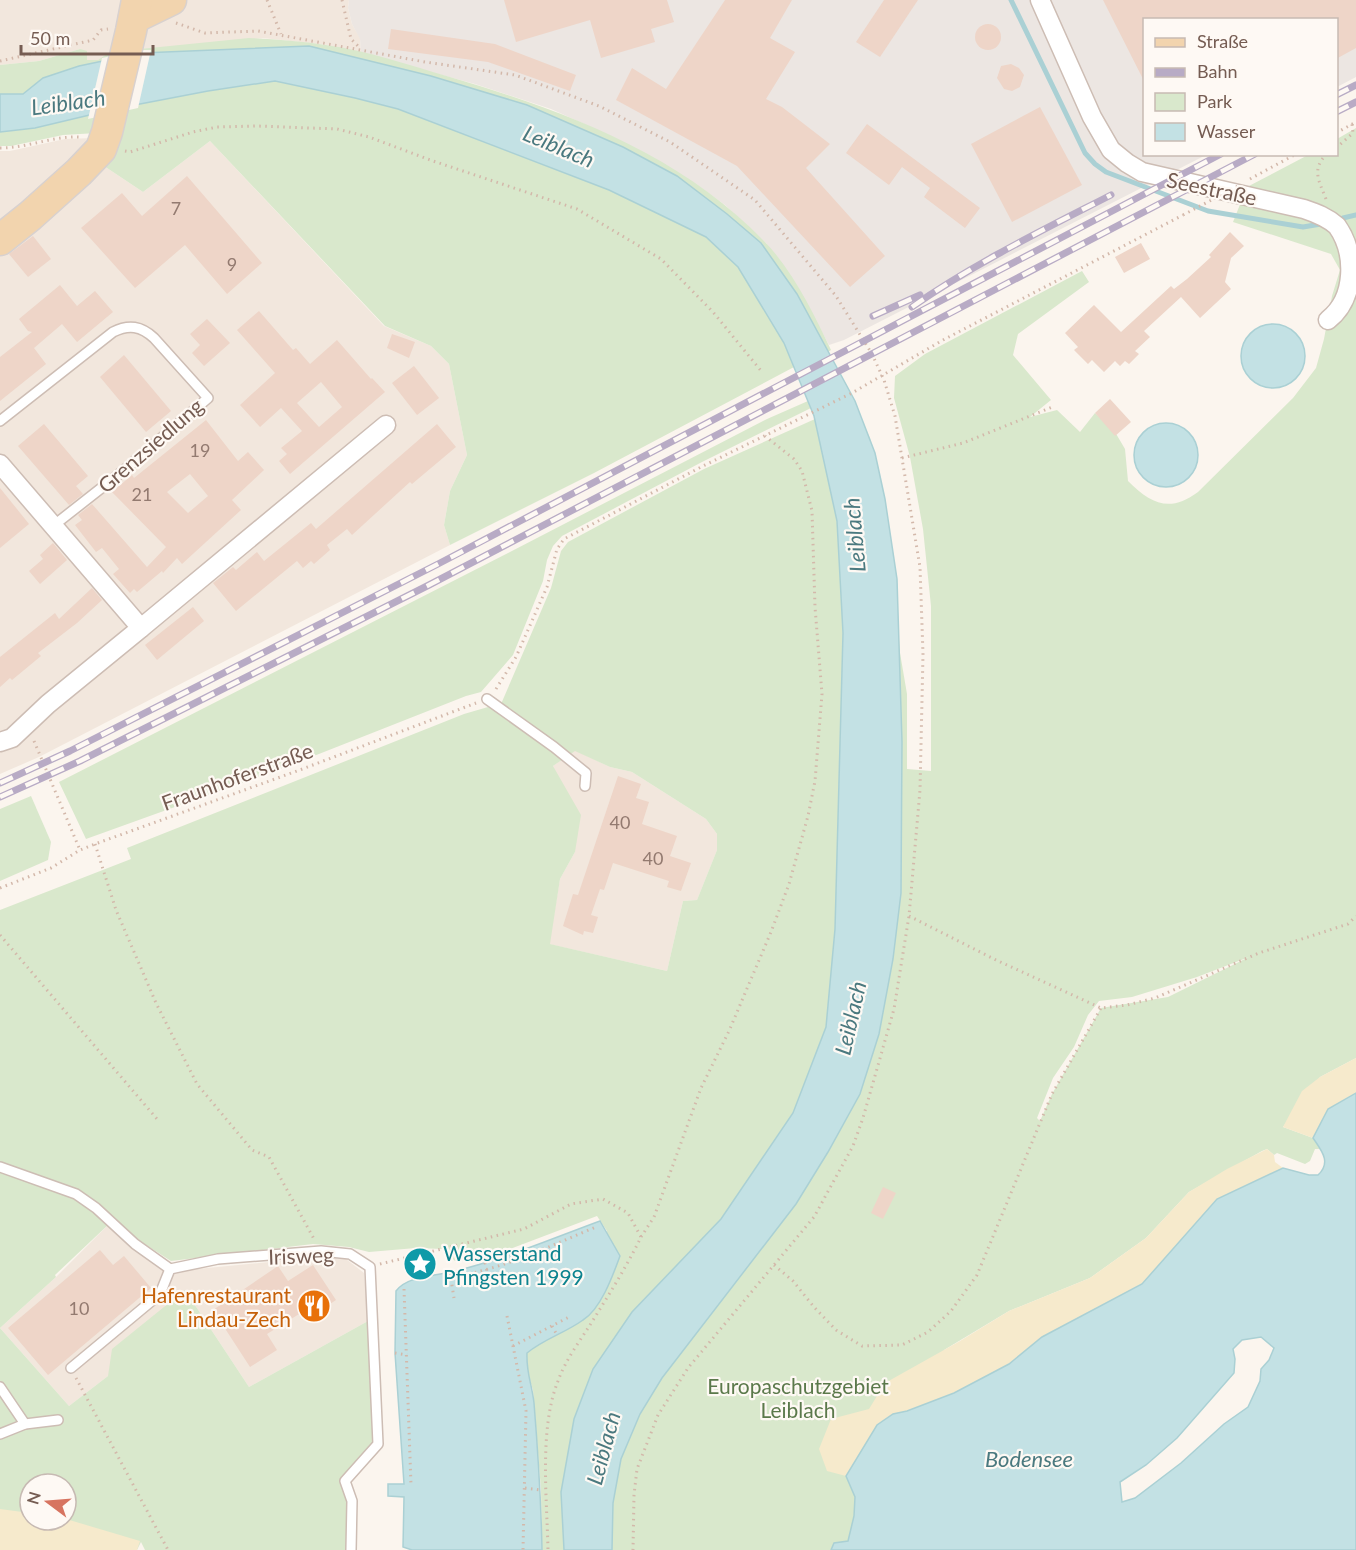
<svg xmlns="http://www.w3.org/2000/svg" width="1356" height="1550" viewBox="0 0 1356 1550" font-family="Lato,sans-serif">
  <rect width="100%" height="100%" fill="#fbf5ee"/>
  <g fill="#f2e7dd">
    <path d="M0,0H349L348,8L352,24L360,38L361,53L327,45L263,38L145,50L139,49L107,56L98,60H87L80,49L39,61L0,65Z"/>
    <path d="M94,138L0,230V151H10L65,139Z"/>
    <path d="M210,141L384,326L431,346L449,364L467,455L450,491L444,525L450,545L39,757L0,774V247L98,162L143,192Z"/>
    <path d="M575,750L610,767L632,772L706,819L717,834V850L697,900L683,901L667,971L549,944L560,879L575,852L553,766Z"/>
    <path d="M109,1224L166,1272L322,1257L346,1259L364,1273L368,1321L249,1387L185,1290L108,1376L69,1406L0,1328L56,1277Z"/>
  </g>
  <path fill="#ece6e2" d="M349,0H1356V77L1337,87L1336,20H1144V154L1206,155L844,340L829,345L797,286L766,243L725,205L703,189L657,160L611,136L551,109L475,84L361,53L360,39L352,24L348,8Z"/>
  <g fill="#d9e8cc" fill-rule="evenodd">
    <path d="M249,38C274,39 301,41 326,45C368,51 409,65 450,77C563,110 681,154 765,242C793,271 814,314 831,350L825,354L870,438L893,566L900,653L907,694V769L931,771V606L923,529L910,457L894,398L895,376L925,354L1082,271L1089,282L1018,334L1013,355L1051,400L1030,417L1057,410L1080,432L1095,413L1115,432L1125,449L1128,481C1151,504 1170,513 1198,492L1293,398L1316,368L1324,339L1332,296L1340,270L1331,254L1233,222L1247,187L1308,155L1336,154L1337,139L1356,128V1058L1320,1077L1283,1127L1313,1138L1320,1149H1315L1310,1161L1305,1164L1277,1153L1274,1155L1267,1149L1262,1151L1189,1192L1146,1238L1090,1278L1009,1311L944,1350L1067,1550H590L595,1454L784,1179L861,939L833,428L739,256L650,191L291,70L0,117V65L39,61L80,49L87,51V60H98L110,52ZM1249,957L1168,997L1101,1008L1052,1094L1040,1121L1037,1118L1053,1078L1074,1047L1088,1015L1099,1001L1132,997L1197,977Z"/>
    <path d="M275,81L355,98L398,109L609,190L706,236L738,267L784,343L794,367L594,473L450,545L444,525L450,491L467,455L449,364L431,346L385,326L210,141L143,192L98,162L119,108L208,91Z"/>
    <path d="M102,112L97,133L63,135L11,146H0V132L35,128Z"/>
    <path d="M808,401L811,408L702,462L562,536L553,546L547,560L543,581L513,655L481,692L466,696L291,765L86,839L59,782L510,552L767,419Z"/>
    <path d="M815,419L837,521L843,633L835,930L826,1027L793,1113L721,1219L632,1312L574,1419L561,1492L564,1550H542L541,1490L533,1390L527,1371V1353L539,1343L557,1335L607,1231L597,1216L489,1257L455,1261L443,1249L416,1248L369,1252L349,1247L313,1244L171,1261L140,1241L98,1205L0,1163V910L131,859L127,848L464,714L488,707L498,711L551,588L561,551L568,542L704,469ZM575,751L610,767L632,772L706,819L717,834V850L697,900L683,901L667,971L550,944L560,879L575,852L581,815L553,766Z"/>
    <path d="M31,796L51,842L48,860L0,881V809Z"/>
    <path d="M0,1171L74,1196L109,1224L55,1275L56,1277L0,1328L69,1406L108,1376L112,1349L185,1290L249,1387L368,1321L373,1441L356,1463L341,1478L349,1501L348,1550H145L141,1542L137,1550H0ZM30,1484H66V1520H30Z"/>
  </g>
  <g fill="#f6eacc">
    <path d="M1356,1058V1093L1328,1109L1313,1138L1283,1127L1302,1091L1320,1077Z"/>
    <path d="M1267,1149L1274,1155L1275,1162L1283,1168L1217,1199L1142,1284L1042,1337L1009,1364L954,1393L907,1411L893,1414L877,1425L846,1476L827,1471L819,1449L831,1419L869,1409L885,1383L960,1341L1009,1311L1090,1278L1146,1238L1189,1192L1227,1169Z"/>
    <path d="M0,1509L30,1513V1520L66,1519L140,1541L137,1550H0Z"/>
  </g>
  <g fill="#c3e1e4" stroke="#aad0d4" stroke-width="1.5" fill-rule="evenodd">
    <path d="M309,46L431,76L527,105L623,147L677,176L727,214L761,243L797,294L855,401L875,453L885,499L897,579L902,742L901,893L893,959L879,1034L860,1094L828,1152L796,1204L662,1378L640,1414L621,1459L613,1503L612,1550H564L561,1492L574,1419L593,1369L632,1312L721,1219L793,1113L826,1027L835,929L843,633L837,521L814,416L784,343L738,267L706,237L609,190L398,109L355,98L275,81L208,91L119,108L35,128L0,132V94H23L43,78L79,66L141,53Z"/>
    <circle cx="1273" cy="356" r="32"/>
    <circle cx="1166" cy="455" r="32"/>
    <path d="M1356,1093V1550H831L834,1543L848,1541L854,1516L855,1497L846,1476L877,1425L893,1414L907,1411L954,1393L1009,1364L1042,1337L1142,1284L1217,1199L1283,1168L1309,1175H1318C1332,1162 1321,1150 1313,1138L1328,1109ZM1261,1337L1274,1348L1269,1360L1261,1369L1260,1381L1248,1407L1224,1424L1181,1463L1135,1498L1122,1502L1120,1482L1146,1465L1177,1438L1234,1373L1235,1359L1233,1349L1242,1340Z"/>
    <path d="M600,1221L620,1256C613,1275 601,1309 583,1320C565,1333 544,1339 527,1353C526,1373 532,1384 534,1403C538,1452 541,1501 542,1550H412L403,1547L404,1497L388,1496V1484H404L395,1353L396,1291C407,1276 434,1276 451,1272C502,1260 551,1239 600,1221Z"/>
  </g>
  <path fill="#fbf5ee" d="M140,50H151L138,108L88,119L102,58Z"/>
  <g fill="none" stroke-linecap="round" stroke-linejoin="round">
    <g stroke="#aad0d4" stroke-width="5">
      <path d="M1011,0L1085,153L1095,164L1106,172L1208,211L1303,227L1321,224"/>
      <path d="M1343,218L1356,215"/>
    </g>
  </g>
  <g fill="#eed5c8" fill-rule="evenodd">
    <path d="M504,0H667L674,22L651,29L655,42L601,58L590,20L516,42Z"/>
    <path d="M725,0H792L770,38L795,52L766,99L782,107L830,144L806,168L885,256L850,287L737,166L616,100L632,68L666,89Z"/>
    <path d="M884,0H918L880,57L856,42Z"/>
    <path d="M1103,0H1356V48L1336,59V20H1144V81Z"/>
    <circle cx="988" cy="37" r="13"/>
    <path d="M391,29L495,44L576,75L570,91L488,62L388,49Z"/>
    <path d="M1011,64L1019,68L1024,75L1020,87L1012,91L1004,89L997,78L1001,66Z"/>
    <path d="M1040,107L1082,185L1012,222L971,144Z"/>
    <path d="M867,124L980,208L965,228L924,197L930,188L902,167L889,185L846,153Z"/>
    <path d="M187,176L262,263L227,294L185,245L135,288L81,228L122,193L142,216Z"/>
    <path d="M1230,232L1244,246L1231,258L1225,282L1231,289L1200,318L1181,297L1144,331L1150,337L1135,351L1139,354L1129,364L1125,361L1120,366L1115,361L1104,372L1092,360L1088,364L1074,350L1078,347L1065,333L1094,305L1121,332L1171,286L1174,289L1187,279L1211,257L1209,255Z"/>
    <path d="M33,236L51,259L28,277L9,254Z"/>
    <path d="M1141,243L1150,259L1124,273L1115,257Z"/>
    <path d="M60,285L77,306L95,291L113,312L77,342L62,324L34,348L46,364L0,401V357L32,332L28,331L19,319Z"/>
    <path d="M259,311L293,350L296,348L310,364L337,340L371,379L372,378L385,392L290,474L279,461L287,454L281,448L302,431L281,408L260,427L240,405L275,373L237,330ZM321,382L342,407L319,427L297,403Z"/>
    <path d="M207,319L230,343L204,366L192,353L200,345L190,334Z"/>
    <path d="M392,334L415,342L409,358L387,348Z"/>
    <path d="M124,355L171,411L146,432L100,377Z"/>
    <path d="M414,366L439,398L417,415L392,383Z"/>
    <path d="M1110,399L1131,422L1115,436L1095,413Z"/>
    <path d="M206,420L238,461L248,452L264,470L232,500L241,510L182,564L177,558L163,573L162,571L137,592L134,589L130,593L113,574L119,569L102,548L96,552L75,525L82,520L78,515L92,504L147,567L166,547L112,492L132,475L134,478ZM190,474L208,496L188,513L167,492Z"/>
    <path d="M44,424L88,476L76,486L83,494L69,505L18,446Z"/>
    <path d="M437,424L456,447L412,484L410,482L352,535L347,529L327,545L330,550L314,564L311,561L303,568L297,561L236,611L213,583L233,567L236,570L257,552L264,561L311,523L316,529Z"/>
    <path d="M0,488L29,524L0,548Z"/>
    <path d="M53,543L67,560L40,584L29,571L43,559L40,555Z"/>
    <path d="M92,588L102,600L77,623L38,653L41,656L12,680L10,678L0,687V657L55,613L59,619Z"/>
    <path d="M193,607L204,621L157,660L145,645Z"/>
    <path d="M618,776L641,784L636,798L649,802L642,824L677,836L670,856L691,863L681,891L667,887L669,881L613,863L604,890L600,889L591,915L598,917L593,933L584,931L583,935L563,926L573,894L578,895Z"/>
    <path d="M883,1187L896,1193L883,1219L871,1213Z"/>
    <path d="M100,1250L113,1265L124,1256L151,1288L48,1375L8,1328Z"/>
    <path d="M313,1265L336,1300L309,1318L304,1311L267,1334L277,1350L250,1367L213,1310L278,1266L288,1281Z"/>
  </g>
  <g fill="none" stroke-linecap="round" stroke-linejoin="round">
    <defs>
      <g id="lane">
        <path d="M0,421L113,332C129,324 141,326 154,338L208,398L123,471L53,526"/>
        <path d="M487,699L554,747L586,773L585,786"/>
        <path d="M0,1167L76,1194L96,1208L135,1244L170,1269L218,1259L321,1251L350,1254L370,1267L378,1444L345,1481L352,1501L351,1550"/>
        <path d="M71,1368L160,1294L170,1269"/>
        <path d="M0,1387L25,1424"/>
        <path d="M0,1434L25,1424L58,1420"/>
      </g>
      <g id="street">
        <path d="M1040,0L1092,117L1111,150L1127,163L1142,172L1304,209C1316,213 1327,217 1337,226C1356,253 1356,298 1328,320"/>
        <path d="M0,464L141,628L48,704L12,738L0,742"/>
        <path d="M141,628L386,425"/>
      </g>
      <g id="primary">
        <path d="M134,18L171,0"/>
        <path d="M0,240L30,216L79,172L101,149L107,132L131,31L137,0"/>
      </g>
    </defs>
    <use href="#lane" stroke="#cdbdb4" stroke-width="12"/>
    <use href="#street" stroke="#cdbdb4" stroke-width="21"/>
    <use href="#primary" stroke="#d8d1cf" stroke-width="33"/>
    <g stroke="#d3b8aa" stroke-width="3" stroke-dasharray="1.5 4.5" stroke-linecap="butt">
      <path d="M267,0L281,34"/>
      <path d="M342,0L351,39L360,48"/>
      <path d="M176,23L205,33L258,31L425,62L515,75L599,106L670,142L755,200L836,296L872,354L884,380L895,416L920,567L923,654L920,790L909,916L894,1009L863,1118L853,1146L814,1217L688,1368L658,1415L637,1469L634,1495L633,1550"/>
      <path d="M0,61L93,40L101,30L108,29"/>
      <path d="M1336,133L1356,122"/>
      <path d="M0,148C27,148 52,136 79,137"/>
      <path d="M1336,148L1353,133L1352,124"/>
      <path d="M125,151L130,152L193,132L217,127L257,126L337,129L369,137L433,161L577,209L661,259L713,312L762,372"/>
      <path d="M1250,179L1296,154"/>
      <path d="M1326,199C1319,181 1311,169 1327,154"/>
      <path d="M902,458L963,443L1055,406"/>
      <path d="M496,689L516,657L547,587L557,549L564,539L703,466L852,393L943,340L1183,215"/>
      <path d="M34,741L80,850"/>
      <path d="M95,844L116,910L156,1003L197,1084L252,1150L269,1157L314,1239"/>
      <path d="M0,888L51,868L80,850L95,844L297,771L476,703"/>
      <path d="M909,916L996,960L1101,1008L1127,1005L1155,998L1259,953L1348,924L1356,916"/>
      <path d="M0,935L157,1119"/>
      <path d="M641,1237L654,1217L701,1088L729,1031L771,932L789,884L808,816L815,781L822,694L815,607L812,511L802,471L794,459L765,436"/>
      <path d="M485,1263L487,1271"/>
      <path d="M380,1264L524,1229L571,1204L603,1199L628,1213L641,1237C626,1268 608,1296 590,1325C579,1342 565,1361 558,1381C539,1428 547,1499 548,1550"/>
      <path d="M774,1265L793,1281L814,1307L836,1330L862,1346L902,1345L928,1332L951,1311L977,1275L1052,1094L1101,1008"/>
      <path d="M450,1273L454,1298"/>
      <path d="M463,1275C510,1266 552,1245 596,1227"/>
      <path d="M404,1289L411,1485"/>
      <path d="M507,1316L526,1411L523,1550"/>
      <path d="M552,1326L557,1335"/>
      <path d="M513,1346L571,1316"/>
      <path d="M395,1353L407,1355"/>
      <path d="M76,1378L168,1550"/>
      <path d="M525,1488L541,1490"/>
    </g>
    <use href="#lane" stroke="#fff" stroke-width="9"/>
    <use href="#street" stroke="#fff" stroke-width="18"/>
    <use href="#primary" stroke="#f2d4ae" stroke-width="30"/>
    <defs>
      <g id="rail">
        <path d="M1336,95L1356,85"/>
        <path d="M1336,112L1356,102"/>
        <path d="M912,307C975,263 1043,230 1111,195"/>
        <path d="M873,316L920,295"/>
        <path d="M0,783L70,751L438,564L1221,154"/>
        <path d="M0,797L80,761L429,585L1255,154"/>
      </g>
    </defs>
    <use href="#rail" stroke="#b8abc5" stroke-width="7"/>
    <use href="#rail" stroke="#fef9f4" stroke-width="4.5" stroke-dasharray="14" stroke-linecap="butt"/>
    <path stroke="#d3b8aa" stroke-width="3" stroke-dasharray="1.5 4.5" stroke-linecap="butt" d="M1183,215L1240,185"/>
  </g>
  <defs>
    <symbol id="sight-disc" viewBox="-11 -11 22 22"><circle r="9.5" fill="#0f9aa8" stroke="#fef9f4"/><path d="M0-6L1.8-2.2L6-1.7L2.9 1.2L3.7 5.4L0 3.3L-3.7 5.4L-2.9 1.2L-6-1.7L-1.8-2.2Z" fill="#fff"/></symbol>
    <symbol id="restaurant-disc" viewBox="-11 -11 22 22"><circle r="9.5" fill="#e8710a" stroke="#fef9f4"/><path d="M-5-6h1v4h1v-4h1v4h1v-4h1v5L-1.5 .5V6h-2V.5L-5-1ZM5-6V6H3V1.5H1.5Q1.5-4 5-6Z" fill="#fff"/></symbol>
  </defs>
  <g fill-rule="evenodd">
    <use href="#sight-disc" x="401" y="1245" width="38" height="38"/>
    <use href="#restaurant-disc" x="295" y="1287" width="38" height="38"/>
  </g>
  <g text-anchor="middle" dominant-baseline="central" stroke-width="4.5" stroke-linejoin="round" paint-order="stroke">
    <g font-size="18" fill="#937a70">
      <text x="176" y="208">7</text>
      <text x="232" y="264">9</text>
      <text x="200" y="450">19</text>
      <text x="142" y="494">21</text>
      <text x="620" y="822">40</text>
      <text x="653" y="858">40</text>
      <text x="79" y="1308">10</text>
    </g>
    <g font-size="21" fill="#755c52" stroke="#fef9f4">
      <text transform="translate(1212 188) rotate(12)">Seestraße</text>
      <text transform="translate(150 445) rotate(-41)">Grenzsiedlung</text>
      <text transform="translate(237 776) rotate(-20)">Fraunhoferstraße</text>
      <text transform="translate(301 1255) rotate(-2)">Irisweg</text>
    </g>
    <g font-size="21" fill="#0d838f" stroke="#fef9f4" text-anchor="start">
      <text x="443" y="1252">Wasserstand<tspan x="443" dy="24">Pfingsten 1999</tspan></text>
    </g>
    <g font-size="21" fill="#c56008" stroke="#fef9f4" text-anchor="end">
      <text x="291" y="1294">Hafenrestaurant<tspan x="291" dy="24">Lindau-Zech</tspan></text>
    </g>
    <g font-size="21" fill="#5b794b" stroke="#fef9f4">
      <text x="798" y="1385">Europaschutzgebiet<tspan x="798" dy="24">Leiblach</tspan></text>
    </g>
    <g font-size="22" font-style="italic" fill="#4a797f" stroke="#fef9f4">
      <text transform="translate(68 102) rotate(-8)">Leiblach</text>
      <text transform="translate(559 146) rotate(23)">Leiblach</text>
      <text transform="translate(854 535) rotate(-95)">Leiblach</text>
      <text transform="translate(850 1018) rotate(-77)">Leiblach</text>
      <text transform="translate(603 1448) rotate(-75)">Leiblach</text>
      <text x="1029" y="1458">Bodensee</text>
    </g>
  </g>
  <rect x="1143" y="18" width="195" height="138" fill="#fef9f4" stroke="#c7bab3" stroke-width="1.5"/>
  <rect x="1155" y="38" width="30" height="9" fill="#f2d4ae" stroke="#c7bab3" stroke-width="1.5"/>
  <text x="1197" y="48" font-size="18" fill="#755c52">Straße</text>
  <rect x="1155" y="68" width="30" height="9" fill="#b8abc5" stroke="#c7bab3" stroke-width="1.5"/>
  <text x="1197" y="78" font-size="18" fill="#755c52">Bahn</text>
  <rect x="1155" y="93" width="30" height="18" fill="#d9e8cc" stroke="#c7bab3" stroke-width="1.5"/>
  <text x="1197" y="108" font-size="18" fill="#755c52">Park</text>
  <rect x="1155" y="123" width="30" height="18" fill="#c3e1e4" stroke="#c7bab3" stroke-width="1.5"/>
  <text x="1197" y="138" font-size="18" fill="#755c52">Wasser</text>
  <g transform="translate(48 1502) rotate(286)"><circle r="28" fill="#fef9f4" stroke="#c7bab3" stroke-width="1.5"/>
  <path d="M0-4.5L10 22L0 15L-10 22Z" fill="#d77460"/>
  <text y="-9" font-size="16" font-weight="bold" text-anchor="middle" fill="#755c52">N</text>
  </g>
  <path d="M21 45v9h132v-9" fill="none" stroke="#755c52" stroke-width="3"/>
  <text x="30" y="45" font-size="18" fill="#755c52" stroke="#fef9f4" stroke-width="4.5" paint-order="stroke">50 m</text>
</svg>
